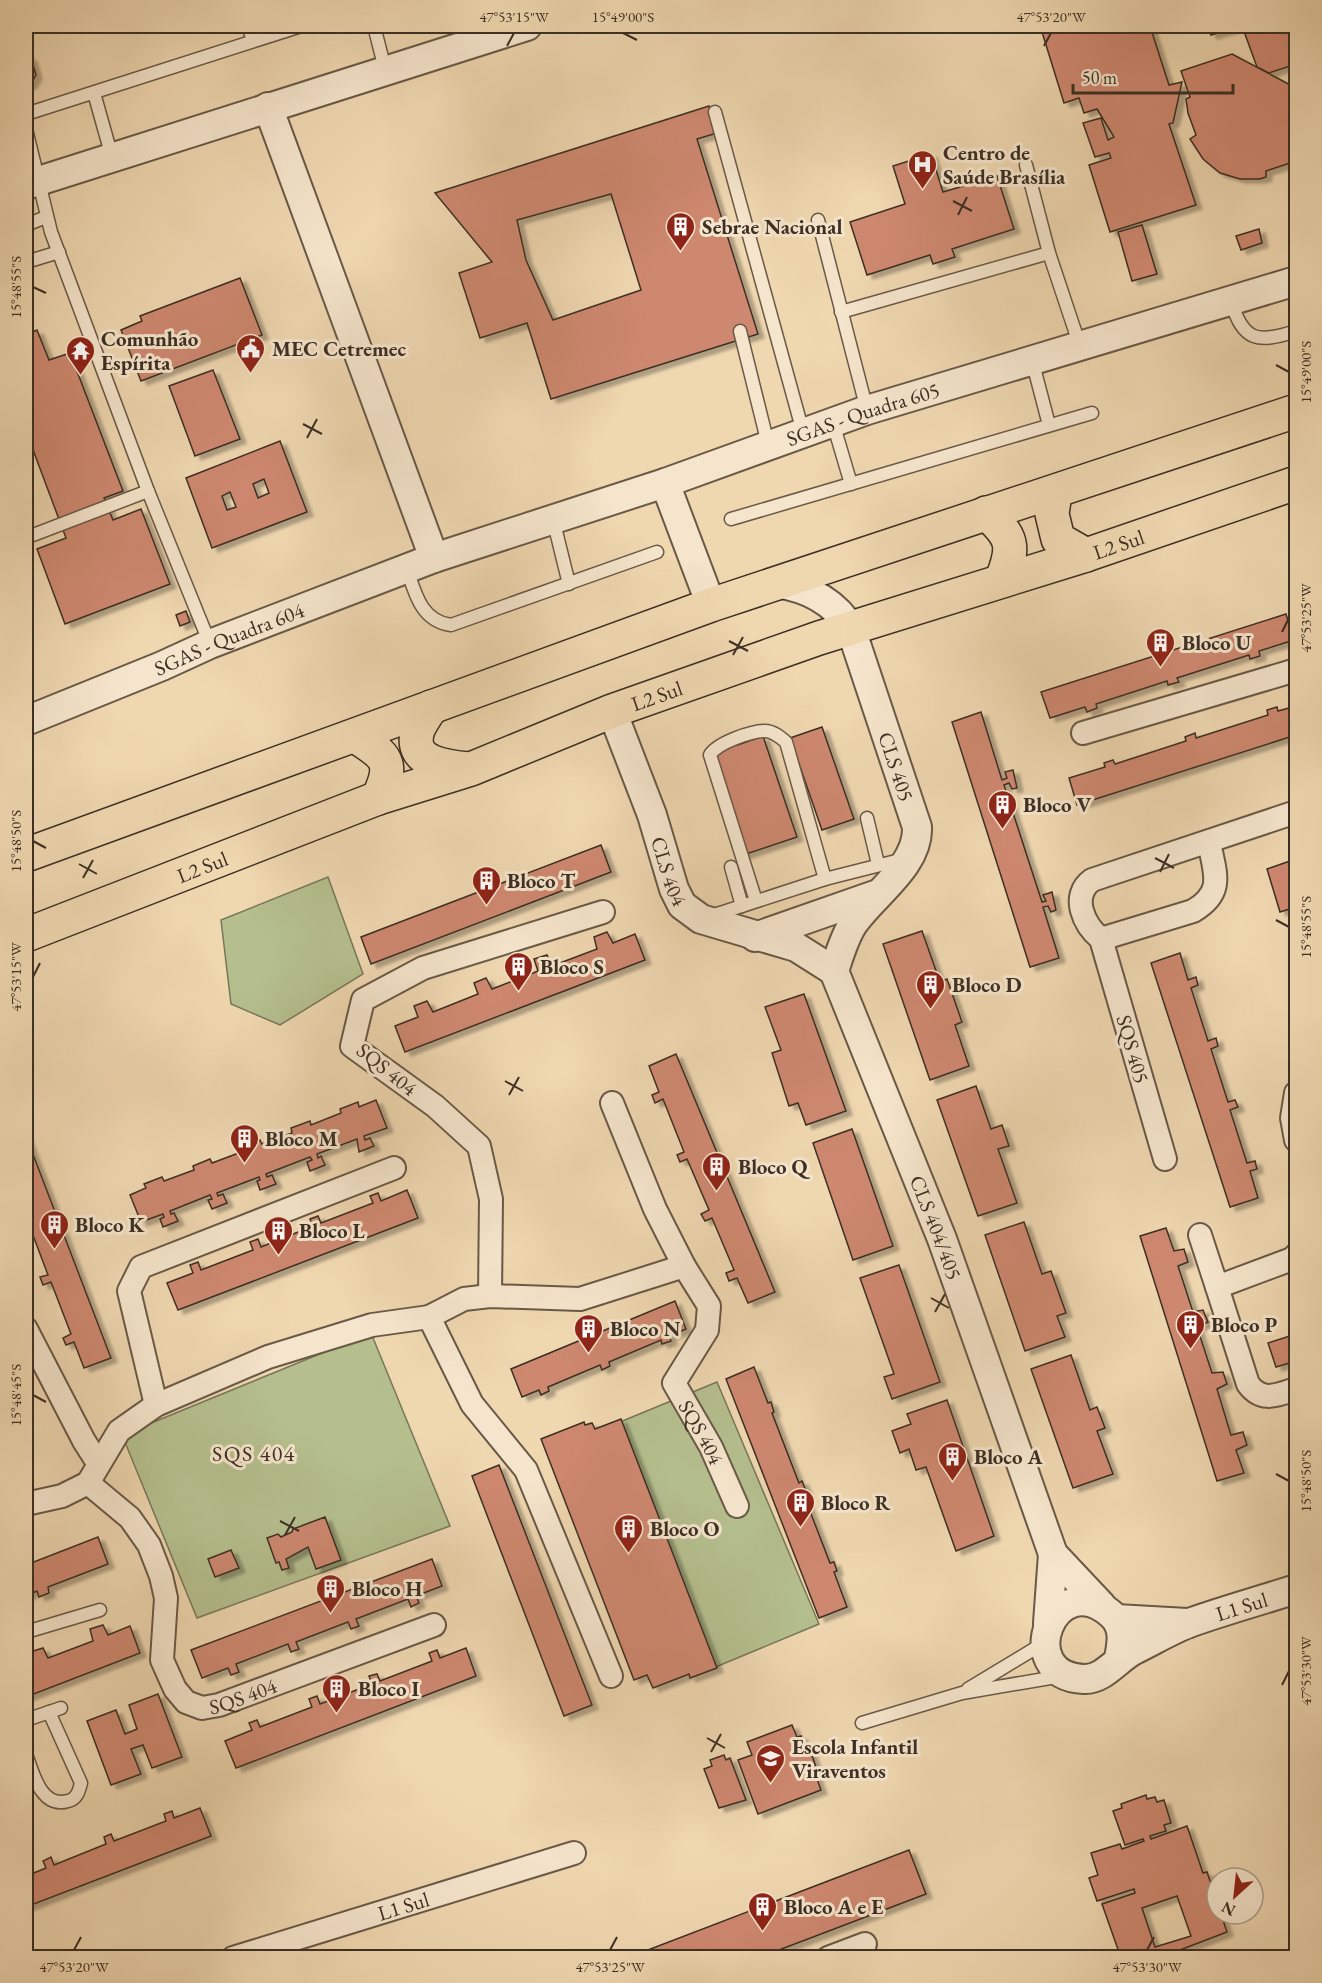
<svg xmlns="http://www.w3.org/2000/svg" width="1322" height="1983" viewBox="0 0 1322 1983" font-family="'EB Garamond',serif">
  <defs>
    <filter id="shadow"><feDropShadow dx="6" dy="4" stdDeviation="1.5" flood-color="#0004"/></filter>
  </defs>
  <rect width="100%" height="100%" fill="#efd7b0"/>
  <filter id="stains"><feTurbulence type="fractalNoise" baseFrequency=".00333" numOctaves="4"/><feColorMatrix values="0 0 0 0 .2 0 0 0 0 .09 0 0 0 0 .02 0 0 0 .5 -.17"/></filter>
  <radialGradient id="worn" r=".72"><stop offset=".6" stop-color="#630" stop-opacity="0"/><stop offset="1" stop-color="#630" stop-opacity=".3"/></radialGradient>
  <g fill="#b5bf8e" stroke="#787759" stroke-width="1.5">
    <path d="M328,877L363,974L280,1025L231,1004L221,920Z"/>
    <path d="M371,1333L450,1526L197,1618L122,1435Z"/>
    <path d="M717,1382L819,1624L711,1669L608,1427Z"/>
  </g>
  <g fill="#ce886f" stroke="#3c2f24" stroke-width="1.5" fill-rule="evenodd" filter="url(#shadow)">
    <path d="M1056,26H1150L1169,85L1182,82L1173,123L1169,124L1196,205L1110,232L1089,165L1111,158L1109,153L1095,157L1083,123L1101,118L1108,140L1114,137L1097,109L1084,113L1079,98L1064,103L1042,32L1057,28Z"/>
    <path d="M1208,26H1296V64L1269,73L1257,67L1242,26L1211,35Z"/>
    <path d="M1232,54L1296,88V161L1266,171V177L1260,179H1240L1220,173L1203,159L1190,139L1196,135L1188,113L1186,99L1190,97L1181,71Z"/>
    <path d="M26,55L31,58L36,75L31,84L27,86Z"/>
    <path d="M709,106L717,133L697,139L758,334L551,399L527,323L480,338L459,273L492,262L435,193ZM611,194L641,290L553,320L526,260L517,220Z"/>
    <path d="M931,154L943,192L997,176L1014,229L952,249L955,257L933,264L930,255L867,275L850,222L905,204L893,166Z"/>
    <path d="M1142,225L1157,274L1132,281L1118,232Z"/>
    <path d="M1259,229L1262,243L1241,250L1236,236Z"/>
    <path d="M240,278L262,335L141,381L121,330L142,321L140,316Z"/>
    <path d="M37,330L49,360L70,353L123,491L104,498L113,520L141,509L170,584L65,624L37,549L66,538L26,431V335Z"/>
    <path d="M213,370L240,439L195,456L169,386Z"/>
    <path d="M280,441L307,512L212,548L186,478ZM264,479L269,493L258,498L253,484ZM230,492L236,507L227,510L222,496Z"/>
    <path d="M186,611L190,622L180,626L176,615Z"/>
    <path d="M1286,614L1294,640L1259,651L1260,656L1250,659L1249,655L1177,678L1179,682L1168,685L1167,681L1096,704L1097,708L1087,712L1085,707L1050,718L1041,692Z"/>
    <path d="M1296,706V735L1077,805L1069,778L1105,767L1104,763L1113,760L1115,764L1186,741L1185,737L1195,733L1196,738L1268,715L1267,710L1277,707L1278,711Z"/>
    <path d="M981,712L1002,780L1007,778L1005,772L1013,770L1017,788L1012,789L1009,783L1004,785L1042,902L1046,901L1043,895L1052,892L1056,910L1051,912L1048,906L1043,907L1059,958L1030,967L952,722Z"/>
    <path d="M822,727L854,819L822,830L790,738Z"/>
    <path d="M763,736L797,837L743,855L709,755L738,742V745Z"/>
    <path d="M601,845L611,872L371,964L361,937Z"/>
    <path d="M1290,861L1296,882V907L1280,912L1267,869Z"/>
    <path d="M922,931L940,982L947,979L962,1022L955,1025L969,1066L930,1080L883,944Z"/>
    <path d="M607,932L613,943L635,934L645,960L405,1052L395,1026L418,1017L414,1006L427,1001L433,1012L478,994L474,983L486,978L492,989L538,971L534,959L547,955L552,966L597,949L594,937Z"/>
    <path d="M1180,953L1188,980L1196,977L1198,985L1191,988L1208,1041L1216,1038L1218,1046L1211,1049L1228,1102L1235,1100L1238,1107L1230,1110L1247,1163L1255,1161L1257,1169L1250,1171L1258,1198L1230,1207L1151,963Z"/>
    <path d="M804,994L846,1111L806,1125L798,1103L789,1106L772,1053L781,1050L765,1007Z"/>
    <path d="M676,1054L775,1292L748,1303L737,1278L729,1281L726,1273L734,1270L712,1218L705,1221L701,1214L709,1210L687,1159L680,1162L677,1155L684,1152L663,1099L655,1103L652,1095L659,1092L649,1066Z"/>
    <path d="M976,1086L991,1129L1002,1125L1009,1146L998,1149L1017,1203L978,1216L937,1100Z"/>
    <path d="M376,1100L387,1128L364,1136L365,1140L370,1138L374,1146L359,1152L357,1139L317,1154L318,1158L321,1156L325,1165L310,1171L307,1162L312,1160L310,1157L266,1174L267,1177L272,1175L276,1184L260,1190L257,1181L260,1180L259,1177L217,1193L218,1196L223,1194L227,1203L212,1209L208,1200L212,1199L210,1195L170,1211L171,1214L174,1213L178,1221L163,1227L160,1219L164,1217L163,1214L141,1222L130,1195L146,1188L144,1184L162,1177L164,1181L194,1170L193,1166L210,1159L212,1163L244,1151L242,1147L260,1140L262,1144L292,1133L291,1128L310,1121L311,1125L341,1113L340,1109L358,1102L359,1107Z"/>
    <path d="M852,1129L893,1246L853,1260L813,1143Z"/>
    <path d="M26,1136L111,1358L84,1368L74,1342L66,1345L63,1338L71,1334L51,1282L43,1285L40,1277L48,1275L28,1222L26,1223Z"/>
    <path d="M407,1190L418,1218L178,1310L167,1283L193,1273L190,1265L198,1262L201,1270L253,1250L250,1242L258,1239L261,1247L313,1226L310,1219L318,1216L321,1223L373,1203L370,1196L378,1193L381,1201Z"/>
    <path d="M1024,1222L1042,1274L1051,1271L1066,1313L1057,1316L1065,1337L1025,1351L985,1235Z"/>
    <path d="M1166,1228L1174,1251L1184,1249L1188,1262L1178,1266L1193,1312L1203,1310L1208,1322L1197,1327L1212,1373L1223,1372L1227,1384L1217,1389L1231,1435L1243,1432L1247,1445L1236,1450L1244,1473L1217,1481L1140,1236Z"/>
    <path d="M899,1265L940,1382L892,1399L884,1377L894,1374L860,1278Z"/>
    <path d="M675,1301L686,1329L669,1336L671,1341L662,1344L661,1340L609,1362L610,1366L602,1370L600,1365L548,1387L549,1391L541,1395L539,1390L522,1397L511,1369Z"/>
    <path d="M1296,1334V1361L1276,1367L1268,1343Z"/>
    <path d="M1071,1355L1090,1410L1097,1407L1105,1428L1097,1431L1113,1474L1073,1488L1031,1369Z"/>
    <path d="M754,1367L768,1403L771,1402L774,1412L772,1413L799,1483L802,1481L806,1491L803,1493L830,1563L834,1562L837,1571L834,1572L847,1607L819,1618L726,1379Z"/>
    <path d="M947,1400L994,1536L956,1551L926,1467L916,1470L909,1449L900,1453L892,1431L911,1424L907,1414Z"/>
    <path d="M621,1419L717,1668L690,1678L689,1674L653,1688L647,1675L634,1680L541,1439L584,1422L585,1425L592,1423L595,1429Z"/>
    <path d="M499,1465L592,1705L564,1716L472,1476Z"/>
    <path d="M325,1517L341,1560L316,1569L308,1547L286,1559L289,1568L282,1570L279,1562L276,1563L267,1538L278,1534L281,1537L292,1532L293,1529Z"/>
    <path d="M98,1537L108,1564L48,1587L49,1593L39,1597L37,1591L26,1596V1565Z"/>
    <path d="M231,1550L239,1568L215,1577L208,1559Z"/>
    <path d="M432,1559L442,1586L416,1596L419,1603L411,1607L408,1599L356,1619L359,1626L351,1629L348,1622L296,1642L299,1649L291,1652L288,1644L236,1664L239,1672L231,1675L228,1668L202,1678L191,1650Z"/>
    <path d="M103,1625L108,1635L130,1626L140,1653L26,1697V1666L33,1664L30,1652L43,1648L48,1658L93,1641L90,1629Z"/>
    <path d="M466,1648L476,1676L236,1768L225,1741L252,1730L249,1723L257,1720L260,1727L312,1707L309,1699L317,1696L320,1704L372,1684L369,1676L377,1674L380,1681L432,1661L429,1653L437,1650L440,1658Z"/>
    <path d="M158,1694L182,1757L152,1768L143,1745L131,1749L141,1774L111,1785L87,1721L116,1710L125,1734L137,1729L129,1705Z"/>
    <path d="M792,1725L797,1737L801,1736L807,1751L810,1750L819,1775L816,1776L821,1790L758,1814L738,1760L752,1755L747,1742Z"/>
    <path d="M724,1755L726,1760L730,1758L746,1800L719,1808L704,1769L712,1766L710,1760Z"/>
    <path d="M1146,1795L1147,1799L1155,1797L1157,1802L1164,1800L1171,1823L1164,1825L1166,1831L1150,1836L1151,1839L1187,1826L1203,1873L1207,1872L1217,1901V1914H1221L1227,1932L1159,1958H1121L1102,1904L1135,1893L1134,1889L1097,1901L1089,1878L1098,1875L1091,1853L1120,1844L1122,1849L1144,1841L1143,1839L1125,1845L1113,1811L1122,1808L1121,1804ZM1177,1896L1191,1936L1155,1947L1142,1908Z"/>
    <path d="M200,1808L211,1836L26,1907V1876L46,1868L43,1861L51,1857L54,1865L106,1844L104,1837L111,1834L114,1841L166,1821L164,1814L172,1811L174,1818Z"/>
    <path d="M909,1850L926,1894L758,1958H627Z"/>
  </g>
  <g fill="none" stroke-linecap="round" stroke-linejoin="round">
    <defs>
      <g id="service">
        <path d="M248,26L253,40"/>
        <path d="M374,26L385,69"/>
        <path d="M94,93L112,157"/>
        <path d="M715,112L803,432"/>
        <path d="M26,114L301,26"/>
        <path d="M26,129L51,232L148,491L210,644"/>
        <path d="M1026,165L1049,253L1080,346"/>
        <path d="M818,220L867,410"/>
        <path d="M26,225L46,217"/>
        <path d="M26,262L59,252"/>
        <path d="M1231,301C1243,341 1257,344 1296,331"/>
        <path d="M841,312L1049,253"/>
        <path d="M740,331L768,444"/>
        <path d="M1032,360L1049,425"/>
        <path d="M833,423L851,484"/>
        <path d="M553,519L569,584"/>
        <path d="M731,519L1092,413"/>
        <path d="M26,533L33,535L148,491"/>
        <path d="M407,569C415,593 421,621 451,625L657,552"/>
        <path d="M867,818L878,864"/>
        <path d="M731,867L742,906"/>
        <path d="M756,901L710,755C717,743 751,731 765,731C773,731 780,737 786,742L825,879"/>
        <path d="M711,916L825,879L904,859"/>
        <path d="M26,1632L100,1610"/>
        <path d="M968,1689L1044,1643"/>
        <path d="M26,1720L61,1708"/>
        <path d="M862,1723L962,1693L1062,1676"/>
        <path d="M26,1754C33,1773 41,1809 68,1801C77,1799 79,1791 81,1783L49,1712"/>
      </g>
      <g id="minor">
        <path d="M1083,733L1296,670"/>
        <path d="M1101,939L1193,911C1225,892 1215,874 1209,842"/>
        <path d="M1296,1093L1292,1118L1296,1140"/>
        <path d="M1165,1159L1101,939C1084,925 1070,896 1092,880L1296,812"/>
        <path d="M1200,1235L1217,1287L1292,1259L1296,1255"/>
        <path id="s1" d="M684,1266L709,1306L707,1330L674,1383L711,1447L737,1506"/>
        <path d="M1217,1287L1248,1384C1262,1403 1277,1395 1296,1389"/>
        <path d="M490,1296L491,1199L479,1146L435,1106L352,1046L363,1000L423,968L603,912"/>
        <path d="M429,1317L472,1404L526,1470L611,1676"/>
        <path d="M26,1329L84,1441L98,1463"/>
        <path d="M156,1405L129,1291L141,1267L394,1168"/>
        <path id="s2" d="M88,1483L130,1518L149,1545L161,1576L166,1598L162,1660L175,1689L186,1702L202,1708L219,1705L434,1625"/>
        <path d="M26,1504L62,1496L88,1483L119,1431L156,1405L268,1357L372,1325L429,1317L464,1299L490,1296L580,1299L684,1266L655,1209L612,1103"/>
        <path id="s3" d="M233,1958L574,1853"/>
        <path d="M828,1958L865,1944"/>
      </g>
      <g id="tertiary">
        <path d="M268,107L434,558"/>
        <path d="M26,185L527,26"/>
        <path d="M665,483L711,605"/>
        <path id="s4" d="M776,583C807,588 834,600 851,629L917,827C919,865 874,894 853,924C844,938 839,956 834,971"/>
        <path id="s5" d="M612,711L652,815L674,889L682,905L701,919L796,947L834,971"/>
        <path id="s6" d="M26,721L162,666L210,644L434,558L665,483L867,410L1296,281"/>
        <path d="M755,937L875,895"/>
        <path id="s7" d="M834,971L942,1239L1053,1554L1101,1605"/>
        <path d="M1116,1619L1187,1623"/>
        <path d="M1048,1623L1053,1554"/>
        <path id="s8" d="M1119,1658C1122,1643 1125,1627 1112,1615C1054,1563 1011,1676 1084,1679C1103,1680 1117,1659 1134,1650C1153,1641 1172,1629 1192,1622C1226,1610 1262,1600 1296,1589"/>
      </g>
      <g id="primary">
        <path d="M1055,493L1052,514L1058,539L1086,555"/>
        <path d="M986,513C1013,537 1015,546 1002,579"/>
        <path d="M431,707C427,715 419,724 417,733C410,764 448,767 469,769"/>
        <path d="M355,736C387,756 395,762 378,798"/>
        <path d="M26,855L711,605L1296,411"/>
        <path id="s9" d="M26,935L378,798L471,769L612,711L819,638L1086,555L1296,483"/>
      </g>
    </defs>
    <use href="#service" stroke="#695947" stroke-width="15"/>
    <use href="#minor" stroke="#695947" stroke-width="26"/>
    <use href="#tertiary" stroke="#695947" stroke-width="32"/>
    <use href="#primary" stroke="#3c2f24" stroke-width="36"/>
    <use href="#service" stroke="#f5e5cc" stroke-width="12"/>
    <use href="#minor" stroke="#f5e5cc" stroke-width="22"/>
    <use href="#tertiary" stroke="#f5e5cc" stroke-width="28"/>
    <use href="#primary" stroke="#efd7b0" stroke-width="33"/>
  </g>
  <path fill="none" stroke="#3c2f24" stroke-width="2" d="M623,33L637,40M507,46L514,33M1044,46L1051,33M953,201L972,211M958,215L967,197M33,287L46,293M1276,365L1289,372M303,424L322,434M307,438L317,419M1282,632L1289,618M729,641L748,651M733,655L743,637M33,841L46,848M1155,858L1174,868M79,864L97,874M1160,872L1169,854M83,878L93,860M1276,920L1289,927M33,977L40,963M505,1081L523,1091M509,1095L519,1077M931,1298L949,1308M935,1312L945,1294M33,1395L46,1402M1276,1474L1289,1481M280,1521L299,1531M285,1535L295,1517M1282,1685L1289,1671M707,1738L725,1748M711,1752L721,1734M74,1950L81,1937M610,1950L617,1937M1147,1950L1154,1937"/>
  <defs>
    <symbol id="hospital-pin" viewBox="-11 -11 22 30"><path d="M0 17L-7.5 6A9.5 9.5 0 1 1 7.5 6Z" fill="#8f2418" stroke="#f5e5cc"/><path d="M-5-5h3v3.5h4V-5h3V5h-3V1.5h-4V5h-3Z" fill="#fff"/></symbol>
    <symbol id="building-pin" viewBox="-11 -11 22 30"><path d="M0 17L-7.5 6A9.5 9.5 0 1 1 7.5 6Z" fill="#8f2418" stroke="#f5e5cc"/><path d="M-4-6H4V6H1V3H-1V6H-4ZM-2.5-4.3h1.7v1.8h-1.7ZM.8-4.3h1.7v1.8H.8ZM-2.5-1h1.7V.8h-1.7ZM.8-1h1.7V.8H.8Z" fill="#fff"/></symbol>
    <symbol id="civic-pin" viewBox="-11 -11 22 30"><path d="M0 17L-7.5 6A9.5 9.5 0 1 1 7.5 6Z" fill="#8f2418" stroke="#f5e5cc"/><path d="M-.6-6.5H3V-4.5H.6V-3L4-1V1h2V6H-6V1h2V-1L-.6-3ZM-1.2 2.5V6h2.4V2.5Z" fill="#fff"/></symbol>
    <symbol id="temple-pin" viewBox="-11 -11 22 30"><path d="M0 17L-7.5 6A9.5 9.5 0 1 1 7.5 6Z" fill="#8f2418" stroke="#f5e5cc"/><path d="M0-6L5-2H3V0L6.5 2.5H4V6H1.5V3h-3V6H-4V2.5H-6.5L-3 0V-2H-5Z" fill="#fff"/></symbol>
    <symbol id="school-pin" viewBox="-11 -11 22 30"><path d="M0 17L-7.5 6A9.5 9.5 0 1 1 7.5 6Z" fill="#8f2418" stroke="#f5e5cc"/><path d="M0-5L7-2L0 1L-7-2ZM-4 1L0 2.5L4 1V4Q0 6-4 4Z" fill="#fff"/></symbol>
  </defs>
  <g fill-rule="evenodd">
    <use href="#hospital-pin" x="906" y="148" width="33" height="45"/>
    <use href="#building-pin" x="664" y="210" width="33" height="45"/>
    <use href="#civic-pin" x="234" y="332" width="33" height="45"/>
    <use href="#temple-pin" x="64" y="334" width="33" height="45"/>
    <use href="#building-pin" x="1144" y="626" width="33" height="45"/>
    <use href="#building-pin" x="986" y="788" width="33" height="45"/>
    <use href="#building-pin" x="470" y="864" width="33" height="45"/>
    <use href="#building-pin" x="502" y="950" width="33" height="45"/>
    <use href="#building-pin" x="914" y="968" width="33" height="45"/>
    <use href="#building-pin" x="228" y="1122" width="33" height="45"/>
    <use href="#building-pin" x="700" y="1150" width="33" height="45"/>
    <use href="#building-pin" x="38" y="1208" width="33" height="45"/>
    <use href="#building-pin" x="262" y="1214" width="33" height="45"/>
    <use href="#building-pin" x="1174" y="1308" width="33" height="45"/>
    <use href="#building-pin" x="572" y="1312" width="33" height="45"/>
    <use href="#building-pin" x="936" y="1440" width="33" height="45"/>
    <use href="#building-pin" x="784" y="1486" width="33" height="45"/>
    <use href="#building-pin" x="612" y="1512" width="33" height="45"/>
    <use href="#building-pin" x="314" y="1572" width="33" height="45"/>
    <use href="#building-pin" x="320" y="1672" width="33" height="45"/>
    <use href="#school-pin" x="754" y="1742" width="33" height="45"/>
    <use href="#building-pin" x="746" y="1890" width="33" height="45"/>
  </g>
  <g text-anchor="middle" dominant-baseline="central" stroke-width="6" stroke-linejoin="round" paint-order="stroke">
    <g font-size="21" font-weight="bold" fill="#3c2f24" stroke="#f5e5cc" text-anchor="start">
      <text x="943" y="152">Centro de<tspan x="943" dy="24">Saúde Brasília</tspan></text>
      <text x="702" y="226">Sebrae Nacional</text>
      <text x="101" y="338">Comunhão<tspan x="101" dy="24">Espírita</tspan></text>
      <text x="272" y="348">MEC Cetremec</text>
      <text x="1182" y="642">Bloco U</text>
      <text x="1023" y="804">Bloco V</text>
      <text x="507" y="880">Bloco T</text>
      <text x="540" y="966">Bloco S</text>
      <text x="952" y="984">Bloco D</text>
      <text x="265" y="1138">Bloco M</text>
      <text x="738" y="1166">Bloco Q</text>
      <text x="75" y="1224">Bloco K</text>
      <text x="299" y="1230">Bloco L</text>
      <text x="1211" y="1324">Bloco P</text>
      <text x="610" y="1328">Bloco N</text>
      <text x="974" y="1456">Bloco A</text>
      <text x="821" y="1502">Bloco R</text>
      <text x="650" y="1528">Bloco O</text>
      <text x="352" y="1588">Bloco H</text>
      <text x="358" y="1688">Bloco I</text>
      <text x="792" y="1746">Escola Infantil<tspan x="792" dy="24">Viraventos</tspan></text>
      <text x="784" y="1906">Bloco A e E</text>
    </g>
    <g font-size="21" fill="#3c2f24" stroke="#f5e5cc">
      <text stroke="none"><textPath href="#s6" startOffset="892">SGAS - Quadra 605</textPath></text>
      <text stroke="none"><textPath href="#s9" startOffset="1161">L2 Sul</textPath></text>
      <text stroke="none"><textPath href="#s6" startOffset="219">SGAS - Quadra 604</textPath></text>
      <text stroke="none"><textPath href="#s9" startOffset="675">L2 Sul</textPath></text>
      <text stroke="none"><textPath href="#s4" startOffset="236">CLS 405</textPath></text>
      <text stroke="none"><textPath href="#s9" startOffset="189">L2 Sul</textPath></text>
      <text stroke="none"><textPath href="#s5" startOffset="170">CLS 404</textPath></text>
      <text transform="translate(1133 1049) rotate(74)">SQS 405</text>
      <text transform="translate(387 1069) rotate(39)">SQS 404</text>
      <text stroke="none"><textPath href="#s7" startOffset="276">CLS 404/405</textPath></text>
      <text stroke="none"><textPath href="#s1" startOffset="190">SQS 404</textPath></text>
      <text stroke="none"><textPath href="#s8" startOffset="375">L1 Sul</textPath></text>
      <text stroke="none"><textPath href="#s2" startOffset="314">SQS 404</textPath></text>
      <text stroke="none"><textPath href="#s3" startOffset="178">L1 Sul</textPath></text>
    </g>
    <g font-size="22" letter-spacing="1.5" fill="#3c2f24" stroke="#f5e5cc">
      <text x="254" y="1453">SQS 404</text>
    </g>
  </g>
  <rect width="1322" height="1983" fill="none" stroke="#efd7b0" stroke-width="66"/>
  <g transform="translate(1235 1896) rotate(207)"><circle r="28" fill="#f5e5cc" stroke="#ab9c89" stroke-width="1.5"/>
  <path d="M0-4.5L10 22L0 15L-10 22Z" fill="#8f2418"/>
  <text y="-9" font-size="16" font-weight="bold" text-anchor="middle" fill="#3c2f24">N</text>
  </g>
  <path d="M1073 84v9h160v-9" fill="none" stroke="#3c2f24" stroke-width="3"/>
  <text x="1082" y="84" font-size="18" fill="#3c2f24" stroke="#f5e5cc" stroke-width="4.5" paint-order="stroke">50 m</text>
  <rect x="33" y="33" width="1256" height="1917" fill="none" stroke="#3c2f24" stroke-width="2"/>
  <g font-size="15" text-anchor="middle" fill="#3c2f24">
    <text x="514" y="22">47°53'15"W</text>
    <text x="623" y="22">15°49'00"S</text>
    <text x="1051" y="22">47°53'20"W</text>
    <text transform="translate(16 287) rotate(-90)" y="5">15°48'55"S</text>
    <text transform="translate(1306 372) rotate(-90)" y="5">15°49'00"S</text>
    <text transform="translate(1306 618) rotate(-90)" y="5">47°53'25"W</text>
    <text transform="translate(16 841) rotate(-90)" y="5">15°48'50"S</text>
    <text transform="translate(1306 927) rotate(-90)" y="5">15°48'55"S</text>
    <text transform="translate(16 977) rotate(-90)" y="5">47°53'15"W</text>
    <text transform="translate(16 1395) rotate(-90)" y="5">15°48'45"S</text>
    <text transform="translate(1306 1481) rotate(-90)" y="5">15°48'50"S</text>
    <text transform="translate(1306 1671) rotate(-90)" y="5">47°53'30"W</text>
    <text x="74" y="1972">47°53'20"W</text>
    <text x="610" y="1972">47°53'25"W</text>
    <text x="1147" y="1972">47°53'30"W</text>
  </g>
  <rect width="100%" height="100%" filter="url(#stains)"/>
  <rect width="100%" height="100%" fill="url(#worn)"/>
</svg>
